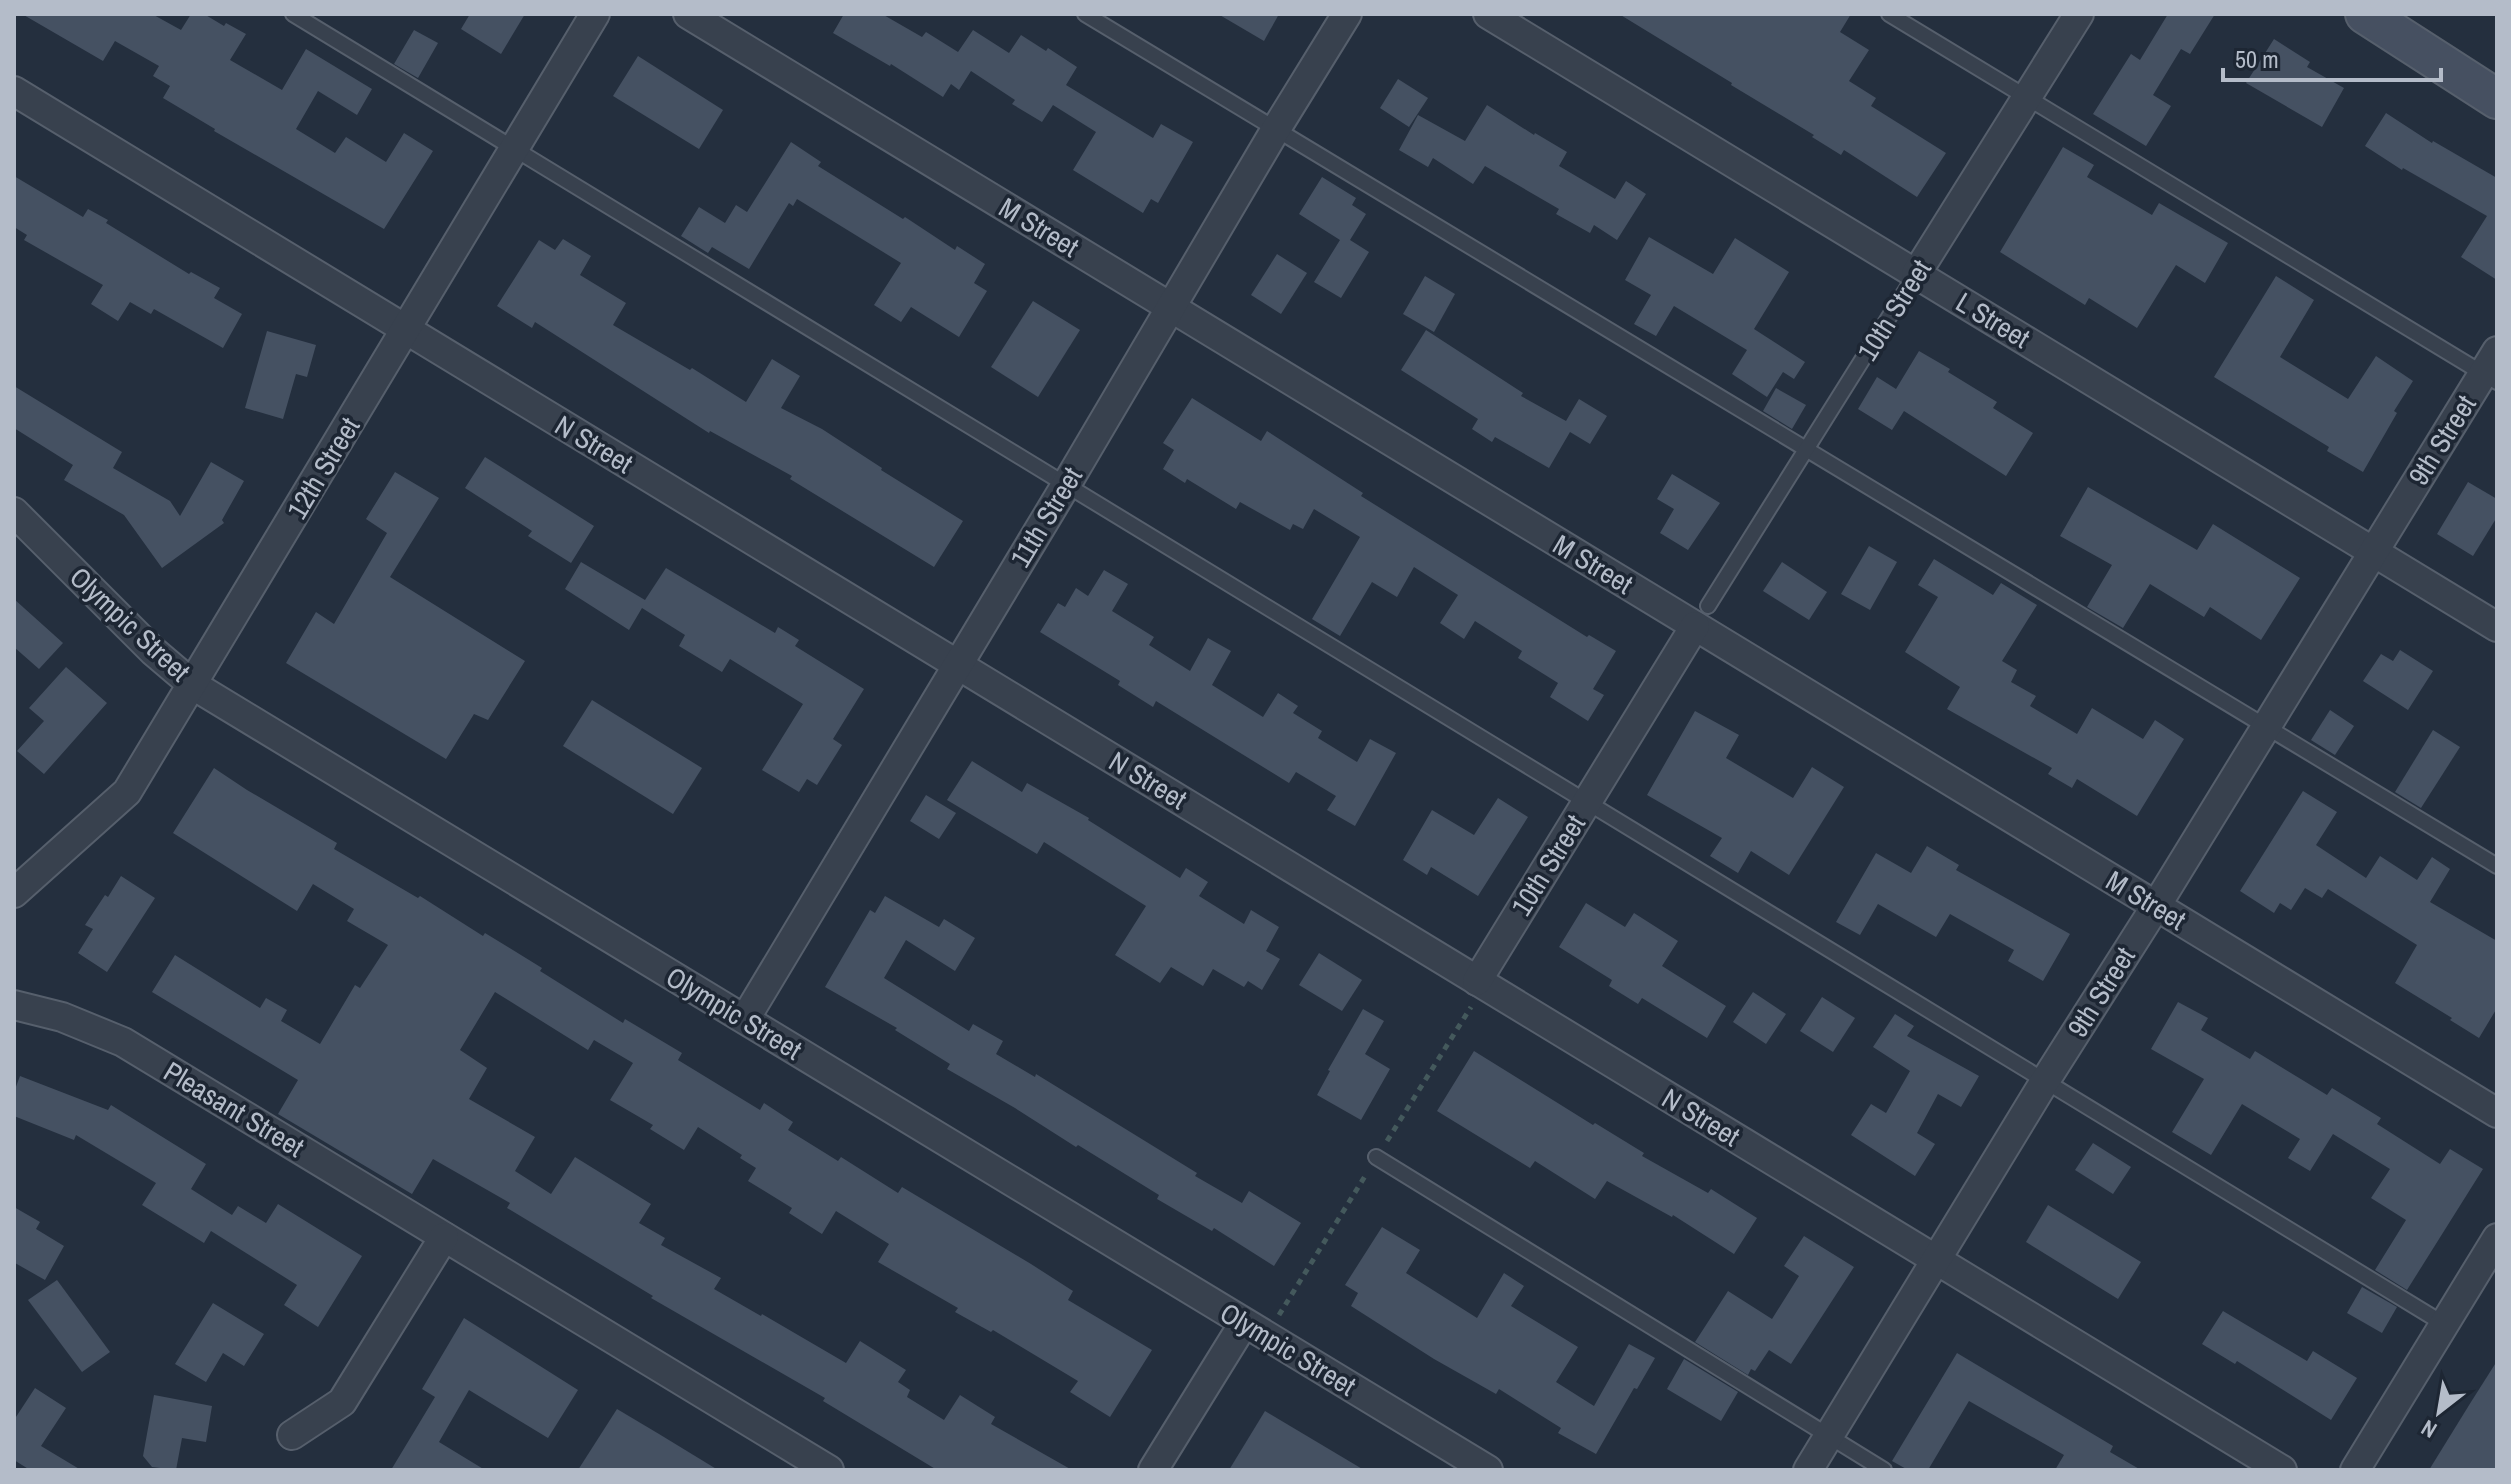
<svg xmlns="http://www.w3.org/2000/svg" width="2511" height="1484" viewBox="0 0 2511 1484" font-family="'Archivo Narrow',sans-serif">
  <rect width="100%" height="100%" fill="#242f3e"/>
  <g fill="#455162">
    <path d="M22,14H152L181,30L191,14H204L224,26L226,23L246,34L230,60L282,90L306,49L372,89L357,115L318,91L296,129L335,153L346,137L386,162L404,133L433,151L384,229L214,131L215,129L163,98L170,86L153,76L159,66L115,41L103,61Z"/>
    <path d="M470,14H525L501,54L461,29Z"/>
    <path d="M844,14H882L922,37L926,32L958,52L973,30L1009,53L1021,35L1046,51L1048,48L1077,67L1066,85L1153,138L1161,124L1193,142L1158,203L1151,199L1143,213L1073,170L1096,132L1053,105L1042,122L1012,104L1015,100L971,71L959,90L951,84L943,97L891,64L890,66L833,33Z"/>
    <path d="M1218,14H1279L1264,41Z"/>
    <path d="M1619,14H1851L1840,32L1869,50L1849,81L1876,98L1871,106L1946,153L1917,197L1844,150L1841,155L1812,137L1814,135L1731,85L1732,83Z"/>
    <path d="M2168,14H2215L2190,54L2181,49L2153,95L2171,106L2146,146L2093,114L2131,54L2140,60Z"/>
    <path d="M414,30L438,43L418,78L394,64Z"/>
    <path d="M2274,39L2310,62L2307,67L2344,88L2322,127L2246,83Z"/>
    <path d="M638,56L723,110L699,149L613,96Z"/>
    <path d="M1398,79L1428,98L1409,127L1380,108Z"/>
    <path d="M1487,105L1534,135L1535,133L1567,152L1559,166L1615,199L1626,181L1646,194L1617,240L1594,225L1590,233L1556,214L1559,209L1485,166L1473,184L1433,158L1428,167L1399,150L1418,115L1465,141Z"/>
    <path d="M2386,113L2432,143L2433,141L2497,178V280L2461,257L2487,216L2403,168L2402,170L2365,146Z"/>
    <path d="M791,142L821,162L818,166L903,219L905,217L955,250L957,246L985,264L974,283L987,291L959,337L911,307L901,322L874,305L901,263L797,199L793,206L789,203L749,269L712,247L708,253L681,236L699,207L725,223L736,205L747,212Z"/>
    <path d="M2063,147L2094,165L2087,177L2152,215L2159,203L2228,243L2205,283L2176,265L2137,328L2089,298L2085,305L2000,252Z"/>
    <path d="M14,176L83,217L88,209L108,220L106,223L189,274L191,272L220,288L214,298L242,314L223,348L154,309L151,314L130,302L118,321L91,304L103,285L24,240L27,235L14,227Z"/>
    <path d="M1322,177L1356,198L1352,205L1366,214L1350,240L1369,252L1341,298L1314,282L1340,240L1299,214Z"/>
    <path d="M1649,237L1713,274L1735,238L1789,272L1754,329L1805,362L1794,379L1783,372L1767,397L1732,374L1747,350L1674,306L1656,336L1634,324L1651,295L1625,280Z"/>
    <path d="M563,239L591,256L580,275L626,303L613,325L690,370L692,368L746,402L772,359L800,376L781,408L822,429L882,468L881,470L963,521L934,567L790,479L792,476L710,431L709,433L535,322L532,328L497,306L539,240L555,250Z"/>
    <path d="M1277,254L1307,273L1281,314L1251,295Z"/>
    <path d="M1425,276L1455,294L1434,332L1403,314Z"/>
    <path d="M2276,276L2314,300L2280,357L2348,399L2376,356L2413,381L2394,411L2397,413L2363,472L2327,451L2329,447L2214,377Z"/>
    <path d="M1033,301L1080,330L1038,397L991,367Z"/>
    <path d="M1426,330L1523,393L1521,396L1566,421L1579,399L1607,416L1590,444L1570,432L1549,468L1495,437L1492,442L1472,429L1478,419L1401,370Z"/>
    <path d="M267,331L316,345L307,377L296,374L283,419L245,408Z"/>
    <path d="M1919,351L1950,369L1948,372L1997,402L1993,408L2033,433L2006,476L1904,411L1892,430L1858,409L1877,377L1896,389Z"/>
    <path d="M14,386L122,452L113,468L170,501L180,516L211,462L244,481L222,520L224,523L162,568L124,515L64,480L73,465L14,428Z"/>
    <path d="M1776,388L1806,405L1792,429L1763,411Z"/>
    <path d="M1192,398L1261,441L1267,431L1363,493L1361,496L1587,637L1589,635L1616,651L1593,689L1604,695L1588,721L1550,697L1558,683L1518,658L1522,651L1475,621L1464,639L1440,623L1458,595L1414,567L1397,597L1372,582L1340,636L1312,619L1360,537L1314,509L1303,529L1293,524L1290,530L1240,502L1236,509L1187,479L1185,483L1163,469L1174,450L1163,443Z"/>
    <path d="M485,457L594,526L571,563L528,536L532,531L465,488Z"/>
    <path d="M395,472L439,498L390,577L525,661L488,720L474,714L446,759L286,663L316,612L334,624L387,533L366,519Z"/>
    <path d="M1672,474L1720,503L1688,550L1660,533L1674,509L1657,499Z"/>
    <path d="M2468,482L2497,499V517L2473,556L2437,534Z"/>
    <path d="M2088,487L2197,550L2213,524L2300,578L2261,640L2210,607L2204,617L2150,584L2123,628L2087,607L2112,565L2060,536Z"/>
    <path d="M1869,546L1897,562L1870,610L1841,594Z"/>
    <path d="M1934,559L1993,595L2001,583L2037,605L2002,661L2017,670L2011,682L2036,696L2030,706L2077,734L2092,708L2143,739L2155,720L2184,739L2137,816L2077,779L2072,788L2048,774L2052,768L1947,709L1960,687L1905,652L1938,597L1918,585Z"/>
    <path d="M581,562L645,600L666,568L775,633L778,627L799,640L795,646L864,689L833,739L842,745L817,785L807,779L799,792L762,770L803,704L730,659L722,672L679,646L685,635L642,608L629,630L565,589Z"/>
    <path d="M1782,562L1827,592L1809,620L1763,591Z"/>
    <path d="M1104,570L1128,584L1112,611L1154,637L1149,645L1190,671L1208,638L1231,651L1212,685L1263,717L1278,693L1298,706L1293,713L1322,731L1318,738L1357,762L1370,739L1396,753L1355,826L1327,810L1336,796L1296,772L1289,783L1156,701L1153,707L1118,685L1120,681L1040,632L1058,603L1065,607L1076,588L1088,596Z"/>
    <path d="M14,599L63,643L39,669L14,647Z"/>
    <path d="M2400,650L2433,671L2408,710L2363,681L2381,654L2393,661Z"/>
    <path d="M66,667L107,703L44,774L17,751L44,721L29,708Z"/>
    <path d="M592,700L702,768L673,814L563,746Z"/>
    <path d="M2330,710L2354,726L2335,755L2311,740Z"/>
    <path d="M1695,711L1739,735L1726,758L1793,798L1812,767L1844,787L1789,875L1751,851L1738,873L1710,856L1722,838L1647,795Z"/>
    <path d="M2433,730L2460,747L2421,808L2395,792Z"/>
    <path d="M972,761L1022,792L1027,783L1089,818L1088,820L1180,878L1186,868L1208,882L1199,896L1244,924L1251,910L1279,927L1266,951L1280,959L1262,990L1248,981L1244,987L1213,969L1203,986L1171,967L1160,983L1115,955L1146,906L1044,842L1037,854L947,800Z"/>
    <path d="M214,768L247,790L337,843L334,849L418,898L420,896L483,936L485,933L542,968L540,971L623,1023L625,1019L682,1053L678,1060L760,1110L764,1103L793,1122L788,1130L838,1161L841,1157L898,1193L902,1187L1031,1264L1073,1291L1068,1300L1152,1350L1110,1417L1070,1392L1078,1381L993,1330L991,1332L955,1312L958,1308L878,1262L889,1244L836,1211L822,1234L789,1213L792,1208L748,1181L756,1168L740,1158L742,1155L698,1127L684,1150L650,1129L653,1125L610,1100L633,1063L594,1040L588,1050L495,992L460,1050L487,1068L469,1099L535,1137L515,1171L551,1194L575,1157L651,1204L639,1223L665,1238L661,1245L721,1278L714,1289L761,1316L762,1314L846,1363L860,1341L906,1370L898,1382L910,1390L907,1397L944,1420L960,1395L995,1417L991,1424L1072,1470H937L823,1401L825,1398L651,1298L653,1296L507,1208L510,1203L433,1159L412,1194L278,1114L298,1080L152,992L175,955L260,1008L266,998L287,1010L281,1021L320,1044L355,985L360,988L388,945L347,921L354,909L313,884L297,911L173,833Z"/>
    <path d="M2303,791L2337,812L2316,845L2366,878L2380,856L2417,880L2432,857L2450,869L2430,902L2497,941V1008L2479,1038L2450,1020L2452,1018L2395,983L2417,945L2328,889L2322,898L2305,888L2291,910L2280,903L2274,913L2240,891Z"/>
    <path d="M926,795L956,813L939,839L910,821Z"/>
    <path d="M1498,798L1528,817L1478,896L1431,867L1427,875L1403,860L1432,810L1474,835Z"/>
    <path d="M1927,846L1959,865L1956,870L2070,934L2043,981L2008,961L2014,950L1950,914L1936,937L1878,904L1860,935L1836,922L1876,853L1911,873Z"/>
    <path d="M121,876L155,898L107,972L78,953L93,929L85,925L105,895L108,897Z"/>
    <path d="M885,896L939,927L944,919L975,938L955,971L906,940L884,978L969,1031L973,1024L1003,1041L996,1054L1035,1077L1036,1074L1106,1117L1197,1173L1195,1176L1242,1203L1249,1191L1301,1223L1274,1266L1214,1228L1212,1231L1157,1199L1159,1195L1078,1145L1076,1147L1015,1108L947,1069L950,1064L895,1030L897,1028L825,987L870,910L875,913Z"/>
    <path d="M1586,903L1625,927L1634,913L1678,941L1662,966L1726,1006L1707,1038L1642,998L1638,1004L1609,986L1612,980L1559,947Z"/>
    <path d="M1319,953L1362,980L1342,1011L1299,985Z"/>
    <path d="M1753,992L1786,1014L1766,1044L1733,1022Z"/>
    <path d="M1822,997L1855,1018L1833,1052L1800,1031Z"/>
    <path d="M2178,1002L2208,1018L2201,1030L2250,1059L2255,1051L2327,1095L2332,1088L2381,1118L2377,1124L2440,1164L2450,1149L2483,1169L2407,1290L2375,1270L2406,1220L2371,1198L2390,1169L2333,1134L2310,1171L2288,1158L2300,1139L2242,1104L2211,1155L2172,1132L2204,1079L2151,1049Z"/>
    <path d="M1363,1009L1384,1021L1365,1054L1390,1069L1361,1120L1317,1095L1330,1071L1328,1070Z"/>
    <path d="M1895,1014L1914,1026L1907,1036L1979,1076L1961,1107L1938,1094L1917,1133L1935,1144L1915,1176L1851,1135L1871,1104L1886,1113L1910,1071L1873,1047Z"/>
    <path d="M1474,1051L1593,1125L1595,1123L1644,1153L1642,1156L1708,1193L1711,1189L1757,1218L1734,1254L1673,1215L1672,1217L1607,1181L1595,1199L1535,1161L1530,1168L1437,1111Z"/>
    <path d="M20,1076L108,1110L111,1105L206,1164L191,1189L232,1215L238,1206L266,1223L278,1204L362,1256L318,1327L284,1305L297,1285L211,1231L204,1243L142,1205L156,1183L76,1135L74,1140L14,1116V1092Z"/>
    <path d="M2093,1143L2131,1167L2113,1194L2075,1170Z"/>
    <path d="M2048,1205L2141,1262L2118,1299L2026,1242Z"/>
    <path d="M14,1207L40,1222L36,1229L64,1246L45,1280L15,1263L14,1265Z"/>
    <path d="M1382,1227L1420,1250L1406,1273L1477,1318L1504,1273L1524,1286L1511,1306L1578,1347L1556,1382L1594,1406L1629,1344L1655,1358L1637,1389L1634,1388L1596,1454L1558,1433L1561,1428L1499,1389L1496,1394L1434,1359L1351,1306L1358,1293L1345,1285Z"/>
    <path d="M1804,1236L1854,1267L1791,1364L1769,1350L1755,1371L1751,1369L1748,1375L1695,1342L1728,1291L1772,1319L1799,1276L1784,1266Z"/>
    <path d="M57,1280L110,1352L82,1372L28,1300Z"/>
    <path d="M2362,1287L2397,1307L2382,1333L2347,1313Z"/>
    <path d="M213,1303L264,1334L244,1366L223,1353L206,1382L175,1364Z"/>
    <path d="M2223,1311L2307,1361L2313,1351L2357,1378L2331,1420L2237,1361L2235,1364L2202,1344Z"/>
    <path d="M464,1318L578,1390L548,1438L469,1390L439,1442L485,1470H391L435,1397L422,1389Z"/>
    <path d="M1957,1353L2113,1446L2110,1452L2141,1470H2055L2064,1455L1969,1401L1928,1470H1908L1892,1461Z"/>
    <path d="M1684,1359L1738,1392L1721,1421L1667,1389Z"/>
    <path d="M2497,1361V1470H2429L2471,1402Z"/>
    <path d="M35,1388L66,1408L41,1446L81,1470H30L14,1460V1420Z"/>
    <path d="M154,1395L212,1406L206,1442L182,1438L176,1470L152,1467L143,1456Z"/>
    <path d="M617,1409L659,1434L718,1470H578Z"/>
    <path d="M1265,1411L1364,1470H1229Z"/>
  </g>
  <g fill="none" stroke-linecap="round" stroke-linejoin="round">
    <defs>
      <g id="service">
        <path d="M293,14L2444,1324"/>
        <path d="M1085,14L2497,866"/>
        <path d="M1889,14L2497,382"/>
        <path d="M1708,606L1916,274"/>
        <path d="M1376,1157L1884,1470"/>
      </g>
      <g id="minor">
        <path d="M688,14L2497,1113"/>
        <path d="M1488,14L2497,627"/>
        <path d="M14,91L2282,1470"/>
        <path d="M1916,274L2079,14"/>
        <path d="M14,512L153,651L193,685L1488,1470"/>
        <path d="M14,893L127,792L595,14"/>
        <path d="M1477,981L1695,626"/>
        <path d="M14,1005L62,1017L123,1042L829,1470"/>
        <path d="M745,1019L1066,485L1276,129L1347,14"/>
        <path d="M292,1435L342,1402L444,1237"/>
        <path d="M1153,1470L1244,1323"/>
        <path d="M1808,1470L2045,1081L2156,906L2497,351"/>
        <path d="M2355,1470L2497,1238"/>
      </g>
      <path id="secondary" d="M2365,14L2497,99"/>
    </defs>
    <use href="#service" stroke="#565f6c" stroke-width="18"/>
    <use href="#minor" stroke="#565f6c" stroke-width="32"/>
    <use href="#secondary" stroke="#565f6c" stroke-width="42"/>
    <g stroke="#44595c" stroke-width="5" stroke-dasharray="6 6" stroke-linecap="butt">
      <path d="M1387,1141L1471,1007"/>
      <path d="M1279,1315L1367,1173"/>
    </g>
    <use href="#service" stroke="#38414e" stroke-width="14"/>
    <use href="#minor" stroke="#38414e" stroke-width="28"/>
    <use href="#secondary" stroke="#465061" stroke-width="38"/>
  </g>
  <g text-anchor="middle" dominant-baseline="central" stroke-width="7" stroke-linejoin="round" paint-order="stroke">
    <g font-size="28" fill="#b4bcc9" stroke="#1d2633">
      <text transform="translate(1039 227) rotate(31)">M Street</text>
      <text transform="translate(1894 310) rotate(-58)">10th Street</text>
      <text transform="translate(1993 320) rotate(31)">L Street</text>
      <text transform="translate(2442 440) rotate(-58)">9th Street</text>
      <text transform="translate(594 444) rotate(31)">N Street</text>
      <text transform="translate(323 468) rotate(-59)">12th Street</text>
      <text transform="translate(1046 517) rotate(-59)">11th Street</text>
      <text transform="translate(1593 564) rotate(31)">M Street</text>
      <text transform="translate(130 624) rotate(43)">Olympic Street</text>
      <text transform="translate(1148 780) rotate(31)">N Street</text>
      <text transform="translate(1548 865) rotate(-58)">10th Street</text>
      <text transform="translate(2146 900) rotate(31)">M Street</text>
      <text transform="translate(2101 992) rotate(-58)">9th Street</text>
      <text transform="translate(734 1013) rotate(31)">Olympic Street</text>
      <text transform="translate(234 1109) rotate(31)">Pleasant Street</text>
      <text transform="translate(1701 1117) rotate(31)">N Street</text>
      <text transform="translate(1288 1349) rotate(31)">Olympic Street</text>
    </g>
  </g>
  <rect width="2511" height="1484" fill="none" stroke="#b4bcc9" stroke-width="32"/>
  <g transform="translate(2439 1412) rotate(211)" stroke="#1d2633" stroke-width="6" paint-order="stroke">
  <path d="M0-6L14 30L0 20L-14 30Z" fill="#b4bcc9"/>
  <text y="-12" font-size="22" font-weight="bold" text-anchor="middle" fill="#b4bcc9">N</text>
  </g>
  <path d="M2223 68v12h218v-12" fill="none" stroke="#b4bcc9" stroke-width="4"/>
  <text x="2235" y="68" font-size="24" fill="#b4bcc9" stroke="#1d2633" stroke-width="6" paint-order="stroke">50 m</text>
</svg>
